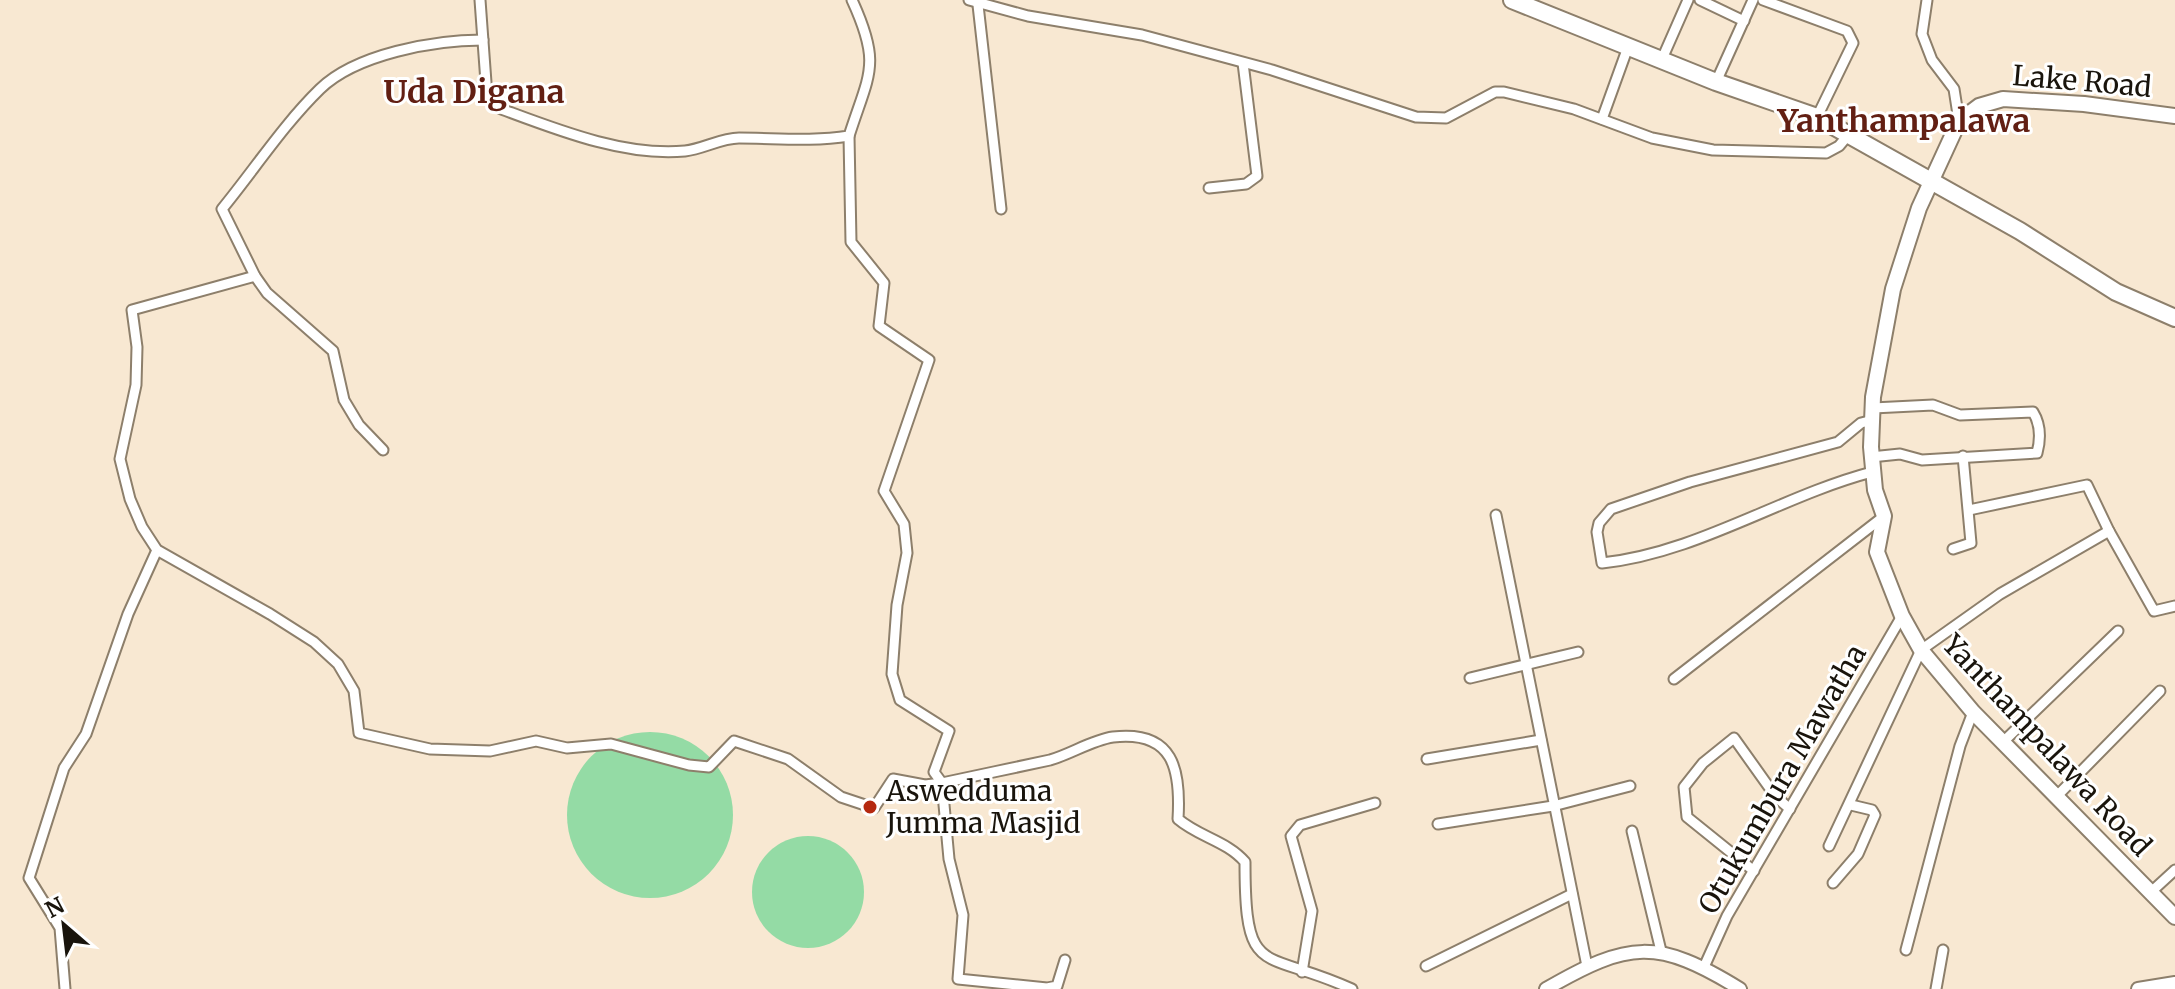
<svg xmlns="http://www.w3.org/2000/svg" width="2175" height="989" viewBox="0 0 2175 989" font-family="Merriweather,serif">
  <rect width="100%" height="100%" fill="#f8e8d2"/>
  <g fill="#94dba5">
    <circle cx="650" cy="815" r="83"/>
    <circle cx="808" cy="892" r="56"/>
  </g>
  <g fill="none" stroke-linecap="round" stroke-linejoin="round">
    <defs>
      <g id="street">
        <path d="M480,0L487,96L496,107C553,128 623,157 685,151C703,149 721,138 739,138C776,138 811,142 849,136C869,73 882,65 852,0"/>
        <path d="M969,0L1028,16L1142,35L1272,70L1416,117L1446,118L1495,92H1504L1574,109L1652,138L1713,150L1826,153L1839,146L1849,134"/>
        <path d="M1700,0L1744,21"/>
        <path d="M1763,0L1847,31L1853,43L1817,117"/>
        <path d="M1927,0L1922,34L1932,60L1954,89L1959,121"/>
        <path d="M978,5L1001,209"/>
        <path d="M1662,59L1688,0"/>
        <path d="M1716,82L1753,0"/>
        <path d="M1602,119L1628,47"/>
        <path d="M849,136L851,242L884,283L879,326L929,360L884,491L904,524L907,553L897,605L892,674L900,700L949,731L934,772L942,783L949,859L963,915L958,979L1047,988L1057,986L1065,960"/>
        <path d="M1209,188L1246,184L1257,176L1243,63"/>
        <path d="M255,276L132,310L137,347L136,385L120,459L130,499L142,527L157,550L270,614L314,642L338,664L354,691L359,733L430,749L490,751L536,741L567,748L611,744L689,765L709,767L734,741L788,759L841,797L874,808L893,779L925,785L942,783C978,775 1014,768 1050,760C1071,754 1092,740 1113,737C1174,730 1181,770 1178,819C1199,837 1227,841 1245,862C1245,981 1262,948 1352,989"/>
        <path d="M383,450L359,425L344,400L333,351L267,293L255,276L222,209C254,170 284,124 320,89C356,54 434,40 483,40"/>
        <path d="M1871,457L1900,454L1922,460L2037,453C2041,438 2041,425 2033,412L1960,415L1933,405L1873,408"/>
        <path d="M1872,472C1781,496 1697,553 1602,563L1597,532L1599,523L1611,509L1690,482L1838,442L1861,423L1873,420"/>
        <path d="M1969,510L2087,485L2109,531"/>
        <path d="M1496,515L1587,966"/>
        <path d="M1953,549L1971,543L1963,456"/>
        <path d="M1470,678L1578,652"/>
        <path d="M1674,679L1883,517"/>
        <path d="M2003,742L2118,631"/>
        <path d="M1427,759L1541,740"/>
        <path d="M2057,796L2160,691"/>
        <path d="M1438,824L1553,806L1630,786"/>
        <path d="M1632,831L1661,951"/>
        <path d="M1829,846L1921,650L2000,594L2109,531L2154,611L2175,606"/>
        <path d="M1754,871L1687,817L1684,787L1703,763L1734,738L1776,797L1790,809"/>
        <path d="M1833,883L1858,854L1875,815L1872,810L1851,805"/>
        <path d="M2151,892L2175,870"/>
        <path d="M1906,950L1960,746L1973,712"/>
        <path d="M1426,966L1572,894"/>
        <path d="M1704,967L1727,916L1902,616"/>
        <path d="M1302,972L1312,911L1291,836L1300,825L1375,803"/>
        <path d="M65,989L60,928L29,878L64,768L86,734L128,614L157,550"/>
        <path d="M1936,989L1943,950"/>
      </g>
      <g id="secondary">
        <path d="M1546,989C1629,941 1657,938 1740,989"/>
        <path d="M2138,989L2175,983"/>
      </g>
      <path id="primary" d="M2175,116L2084,104L2003,99L1979,106L1959,121L1919,208L1893,289L1873,397L1871,447L1875,490L1884,516L1877,552L1902,616L1921,650L1973,712L2175,917"/>
      <path id="highway" d="M1512,0L1716,82L1817,117L2020,231L2116,292L2175,318"/>
    </defs>
    <use href="#street" stroke="#8d7f6b" stroke-width="13"/>
    <use href="#secondary" stroke="#8d7f6b" stroke-width="16"/>
    <use href="#primary" stroke="#8d7f6b" stroke-width="18"/>
    <use href="#highway" stroke="#8d7f6b" stroke-width="20"/>
    <use href="#street" stroke="#fff" stroke-width="9"/>
    <use href="#secondary" stroke="#fff" stroke-width="12"/>
    <use href="#primary" stroke="#fff" stroke-width="14"/>
    <use href="#highway" stroke="#fff" stroke-width="16"/>
  </g>
  <circle fill="#b52910" stroke="#fff" stroke-width="3" cx="870" cy="807" r="8"/>
  <g text-anchor="middle" dominant-baseline="central" stroke-width="6" stroke-linejoin="round" paint-order="stroke">
    <g font-size="28" fill="#19140c" stroke="#fff">
      <text transform="translate(2082 81) rotate(5)">Lake Road</text>
      <text transform="translate(2047 745) rotate(47)">Yanthampalawa Road</text>
      <text transform="translate(1782 779) rotate(-60)">Otukumbura Mawatha</text>
    </g>
    <g font-size="28" fill="#19140c" stroke="#fff" text-anchor="start">
      <text x="886" y="791">Aswedduma<tspan x="886" dy="32">Jumma Masjid</tspan></text>
    </g>
    <g font-size="32" font-weight="bold" fill="#621f13" stroke="#fff">
      <text x="474" y="92">Uda Digana</text>
      <text x="1904" y="121">Yanthampalawa</text>
    </g>
  </g>
  <g transform="translate(64 925) rotate(332)" stroke="#ffffff" stroke-width="6" paint-order="stroke">
  <path d="M0-6L14 30L0 20L-14 30Z" fill="#19140c"/>
  <text y="-12" font-size="22" font-weight="bold" text-anchor="middle" fill="#19140c">N</text>
  </g>
</svg>
